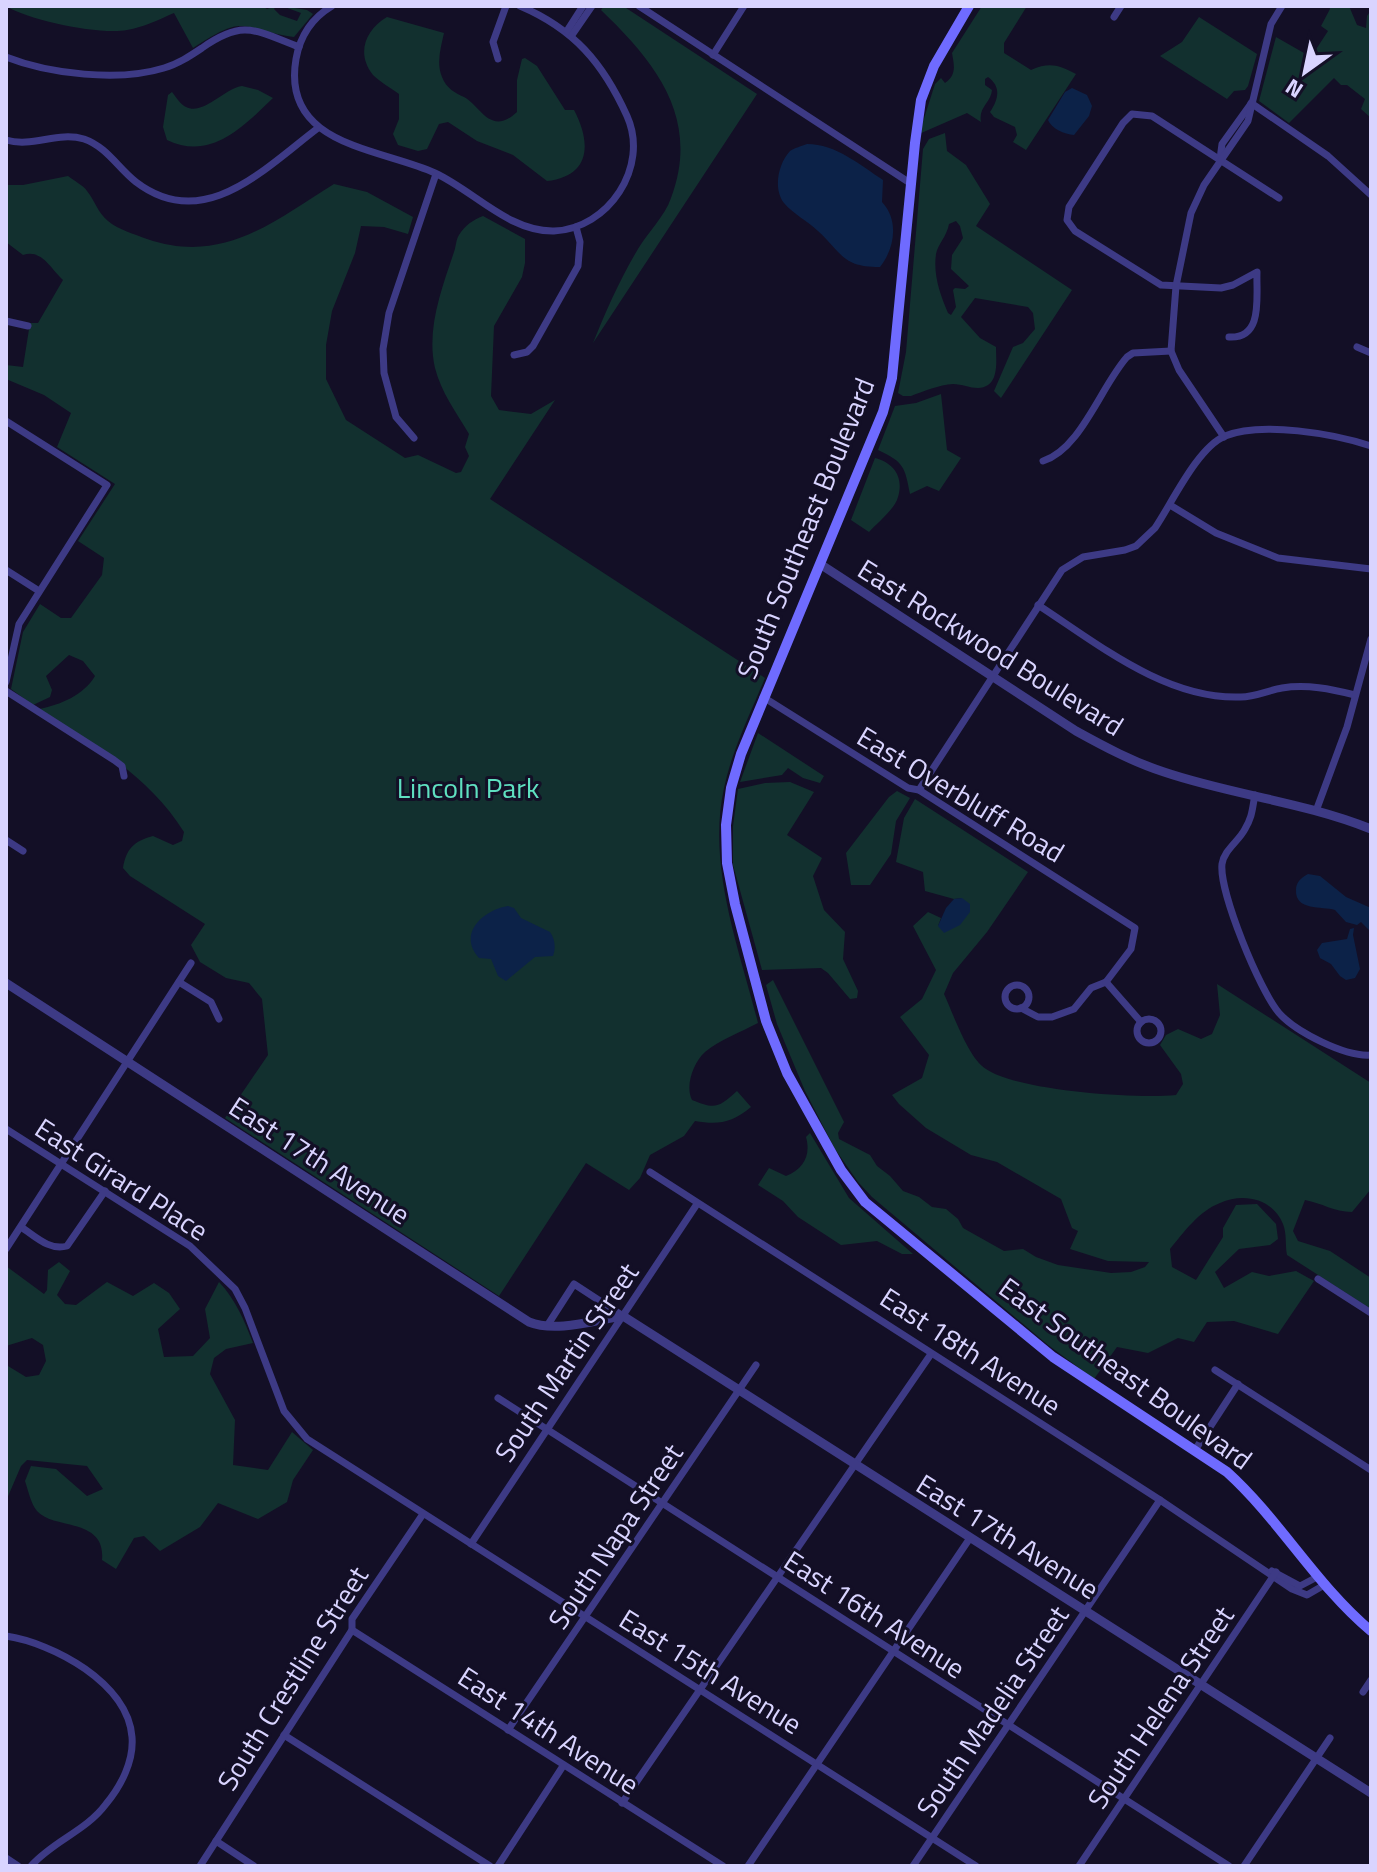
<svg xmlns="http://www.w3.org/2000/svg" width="1377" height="1872" viewBox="0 0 1377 1872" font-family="'Titillium Web',sans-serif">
  <rect width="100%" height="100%" fill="#130f26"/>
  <g fill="#12302f" fill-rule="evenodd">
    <path d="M6,6H262L267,9L276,6L274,9L280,15L297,21L301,13L282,6L307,10L313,14L294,37C238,29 248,12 193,48L174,13C158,20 144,27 127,30C100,35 30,21 6,6Z"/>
    <path d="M604,6H623L757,94L593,343C606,311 620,279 638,249C648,232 665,216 671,198C701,118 655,62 601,10Z"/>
    <path d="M982,6H1027L1004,43V53L1031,70C1050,62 1058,65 1076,74L1026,150L1013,142L1017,135L1015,127L994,117L990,112C998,100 1002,87 988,77L985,79V85L992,90C991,103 978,107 981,122L967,113L919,134L935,84L941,78L945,83C957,75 954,65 952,53Z"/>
    <path d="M1329,6H1349L1357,25L1366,28L1367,16L1371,10V118L1361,109L1365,99L1347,85H1341L1334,78L1289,123L1259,101L1276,37L1311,57L1328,31L1321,26L1330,9Z"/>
    <path d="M387,17L444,33C441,47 436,63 442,77C446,88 455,93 464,97C480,105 490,137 517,112V80L522,59L525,58L537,66L565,110H574C592,144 590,176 547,181L513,155L477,141L448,122L439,124L427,149L418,151L398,145L393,134L399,119V94C391,88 380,82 373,75C356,54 365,30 387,17Z"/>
    <path d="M1199,17L1257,54L1248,86L1245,90L1234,91L1227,99L1160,56L1182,42Z"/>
    <path d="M242,86L258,90L273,98C243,127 211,161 167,140L163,127L168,95L172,92C176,97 181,105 186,107C203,116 225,88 242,86Z"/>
    <path d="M945,133L947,151L966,165L990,204L976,226L1072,290L1001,398L994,391L1013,347L1023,343L1035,329L1033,313L1028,307L975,298L961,317L980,338L996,347C996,362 1000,387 978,388C970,388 962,384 953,384C939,385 924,391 911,396H903L898,393L906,352L923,149L929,139ZM956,221L960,226L963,238L952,255L951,269L969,286L965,289L955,288L953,290L956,307L951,315L948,313C940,294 933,275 936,254C938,244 947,236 949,224Z"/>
    <path d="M68,176C74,181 83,185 87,191C95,201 98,213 108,221C119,230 134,234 147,239C223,265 273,222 334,184L367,192L413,217L408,234L384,227L361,226L355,253L332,311L326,345V379L346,420L405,458L418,455L456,473L461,472L469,456L465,447L469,434C456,412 441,392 435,368C426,329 442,288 454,252C456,247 456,239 459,235C465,225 473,220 483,216L525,239V263L522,277L494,326L491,396L499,410L531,414L555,400L490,499L765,678C750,714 732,750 724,788C707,866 739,948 758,1023C741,1032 719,1040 705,1052C693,1063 685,1086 692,1100C716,1110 719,1107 737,1091L751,1107C732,1123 718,1125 695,1121L684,1136L650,1155L640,1178L629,1190L586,1163L499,1296L225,1118L268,1055L262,999L249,983L226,978L200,962L191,945L205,924L130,876L123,868C126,849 134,841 153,836L173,845L182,841L184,832C149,776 93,744 39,709C60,705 84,695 95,676L83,661L69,655L46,676L52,690L50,697L33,705L11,689L23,632L40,604L61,618H71L102,575L104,558L78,541L115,484L57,447L71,413L44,395L6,379V365L23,367L30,323H38L63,280C50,268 42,249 23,255L6,242V185H23Z"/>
    <path d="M941,394L947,450L961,458L939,491L927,486L910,494C905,467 904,462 878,450L895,406L916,403Z"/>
    <path d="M875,458C894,463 904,477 898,497C895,509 877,523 869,532L851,520Z"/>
    <path d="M758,733L824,776L820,783L803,778L788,768L782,775L740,782Z"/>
    <path d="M790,782L814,792L787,835L822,858L813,876L824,910L845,932L843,959L858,991L857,998L850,999L828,973L821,968L762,970L733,865V826L738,789L765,783Z"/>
    <path d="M897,791L910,798L896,821L891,854L870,885H851L846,853L889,797Z"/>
    <path d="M915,799L1028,872L987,932L953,973L944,994C953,1013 968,1058 986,1069C1018,1091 1136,1099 1176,1095L1183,1084L1181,1074L1160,1045L1166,1035L1178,1029L1201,1039L1212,1034L1220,1015L1217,984L1371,1083V1189L1352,1212C1334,1212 1322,1203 1305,1200L1293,1231L1298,1241L1330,1251L1371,1278V1309L1287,1255C1285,1245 1287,1234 1283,1224C1273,1199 1244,1192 1220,1203C1199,1211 1184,1232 1170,1249L1172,1267L1196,1280L1223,1237V1228L1236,1205L1257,1204L1276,1224L1278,1239L1270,1245L1239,1249L1215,1272L1224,1288L1252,1272L1269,1276L1296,1271L1314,1281L1278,1334L1234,1321L1207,1322L1194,1342L1178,1338L1148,1353L1117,1347L1094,1379L1048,1345L872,1197L858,1182L835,1149L805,1091L777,1024L766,985L773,980L844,1122L838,1133L839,1139L870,1155L877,1166L890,1176L903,1191L919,1197L932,1207L946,1209L958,1219L963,1228L1004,1251L1023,1249L1036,1257L1058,1265L1111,1273L1131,1272L1145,1267L1149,1262L1108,1261L1070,1249L1078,1231L1072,1228L1061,1199L997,1162L971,1155L926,1128L899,1104L892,1095L922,1078L929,1055L900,1017L922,999L936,970L913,926L928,912L941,918L938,926L962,898L954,899L925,891L923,872L896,862L904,818Z"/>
    <path d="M810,1133L849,1198L913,1254H902L877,1241L841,1245L798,1217L783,1201L758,1185L769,1168L786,1176C804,1169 811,1155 806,1137Z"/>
    <path d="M59,1262L70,1271L57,1295L65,1304L76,1305L107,1282L133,1296L154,1283L169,1293L180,1309L158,1329L164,1357L193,1356L210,1338L205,1309L219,1282C236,1300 244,1320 253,1343L226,1349L214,1358L210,1374L235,1420L233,1465L268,1470L292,1432L313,1450L293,1480L287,1502L258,1519L218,1503L200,1527L160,1551L144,1536L134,1538L116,1569L102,1560C106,1517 53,1530 37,1511C31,1504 28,1490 25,1481L31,1466L56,1469L87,1496L103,1489L87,1466L27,1460L21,1466L6,1501V1361L8,1366L26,1377L39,1375L46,1361L43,1345L32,1338L6,1346V1266L44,1294L47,1290L48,1270Z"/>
  </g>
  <g fill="#0c2248">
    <path d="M1072,88L1087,95L1092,106L1089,116L1074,135C1064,134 1052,129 1048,120L1065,92Z"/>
    <path d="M807,144C836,144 860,165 883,180L882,202C899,220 895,248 880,267C842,267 843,254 818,231C808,221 793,214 784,203C773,189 778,164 790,151C794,148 802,146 807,144Z"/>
    <path d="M1308,874L1320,876L1346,897L1371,908V932L1361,922L1357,925L1346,922L1335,910C1322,906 1295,911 1296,890C1296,882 1301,878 1308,874Z"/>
    <path d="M962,898L970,904V912L960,925L944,933L938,926L946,908L954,899Z"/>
    <path d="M508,906L514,908L521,918L550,932C555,939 556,948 553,956L535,957L506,981L498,976L491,959L479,958C457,934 483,910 508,906Z"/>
    <path d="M1354,928L1353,935L1360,969L1355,978L1346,980L1340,976L1331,964L1320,958L1317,950L1322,943L1347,939L1350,929Z"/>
  </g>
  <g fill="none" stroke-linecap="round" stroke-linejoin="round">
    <g stroke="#3d3a85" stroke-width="7">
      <path d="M332,6C312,18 300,36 296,59C281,146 380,148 435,173C474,191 509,232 554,231C608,229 650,167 627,116C603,63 574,29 520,6"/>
      <path d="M639,6L910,183"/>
      <path d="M1114,17L1121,6"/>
      <path d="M567,31L583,6"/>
      <path d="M572,35L592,6"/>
      <path d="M713,55L744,6"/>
      <path d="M6,57C49,74 119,82 164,68C178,64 190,56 202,48C243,19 255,30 299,47"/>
      <path d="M498,59L493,42L506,6"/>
      <path d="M1251,103L1328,156L1371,195"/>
      <path d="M6,140C33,148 57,131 84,139C107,147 118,168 136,182C204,234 265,168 318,128"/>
      <path d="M1220,159L1222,144L1250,105"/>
      <path d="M6,321L28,326"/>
      <path d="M1229,337C1264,339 1256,296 1257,272L1233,285L1221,288L1161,285L1075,231L1067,220L1069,207L1123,123L1132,114L1152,116L1279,198"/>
      <path d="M1357,347L1371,353"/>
      <path d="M514,355L527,352L533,346L578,266L580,242L576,227"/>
      <path d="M6,421L107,485L19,624L6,682"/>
      <path d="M1224,437L1179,370L1171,351L1176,286L1191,213L1204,185L1248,121L1271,24L1282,6"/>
      <path d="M414,438L396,417L384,373L383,349L389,313L436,174"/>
      <path d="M1043,461C1081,449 1101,386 1127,357L1133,353L1171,351"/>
      <path d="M1170,505L1216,533L1278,558L1371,569"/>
      <path d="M6,570L39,591"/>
      <path d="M1038,605C1098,644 1166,700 1241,697C1255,697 1269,690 1282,688C1307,684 1331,689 1355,695"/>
      <path d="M6,691L114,760L122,766L124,776"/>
      <path d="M763,697L908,788L919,790L1135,928L1131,949L1106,982L1091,988L1074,1009L1052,1017H1038L1021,1008"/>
      <path d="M919,790L1062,570L1083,557L1125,550L1136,546L1155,528C1172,503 1197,448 1225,436C1261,421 1335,434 1371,446"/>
      <path d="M1255,795C1252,809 1253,815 1245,829C1239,841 1224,850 1222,864C1219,892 1260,991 1279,1013C1296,1032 1345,1057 1371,1055"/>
      <path d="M1316,811L1347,727L1371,639"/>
      <path d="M6,840L23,851"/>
      <path d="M179,982L211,1002L219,1019"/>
      <path d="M1106,982L1141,1022"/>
      <circle cx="1017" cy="997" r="12"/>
      <circle cx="1149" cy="1031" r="12"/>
      <path d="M6,1129L190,1246L235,1289L245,1308L284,1411L307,1439L976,1866"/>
      <path d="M650,1172L1160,1500L1292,1589L1307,1595L1326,1584"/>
      <path d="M21,1227C35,1236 49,1251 67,1246L105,1191"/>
      <path d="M6,1249L191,963"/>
      <path d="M1318,1279L1371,1313"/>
      <path d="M547,1326L574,1284L623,1316"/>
      <path d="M1215,1370L1371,1470"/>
      <path d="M498,1398L1229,1866"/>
      <path d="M1195,1450L1238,1384"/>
      <path d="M471,1544L697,1204"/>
      <path d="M1272,1571L1300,1586L1319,1576"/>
      <path d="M352,1630L723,1866"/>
      <path d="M6,1636C53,1643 128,1683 132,1737C134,1761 121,1786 106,1804C86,1831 53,1841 31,1866"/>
      <path d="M1363,1692L1371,1680"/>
      <path d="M508,1730L756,1365"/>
      <path d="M284,1735L490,1866"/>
      <path d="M622,1803L931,1354"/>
      <path d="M216,1841L254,1866"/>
      <path d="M6,1858L18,1866"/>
      <path d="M200,1866L352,1630V1619L423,1514"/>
      <path d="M498,1866L563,1766"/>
      <path d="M748,1866L970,1538"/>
      <path d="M913,1866L1160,1500"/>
      <path d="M1079,1866L1276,1572"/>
      <path d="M1244,1866L1330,1738"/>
    </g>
    <g stroke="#3d3a85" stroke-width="9">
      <path d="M820,564L1076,731C1105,747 1133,762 1164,772C1232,795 1304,802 1371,829"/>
      <path d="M6,983L529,1322C556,1333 595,1320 623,1316L1371,1793"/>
    </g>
    <path stroke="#6f6bff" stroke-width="10" d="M969,6L934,66L921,100L915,143L892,378L883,412L741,754L731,788L726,825L727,863L735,904L766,1021L787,1073L841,1170L865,1202L1053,1357L1227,1472C1280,1520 1316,1585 1371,1631"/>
  </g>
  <g text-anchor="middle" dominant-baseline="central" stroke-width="6" stroke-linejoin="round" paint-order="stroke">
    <g font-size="28" fill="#d9d4ff" stroke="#130f26">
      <text transform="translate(805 528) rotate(-68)">South Southeast Boulevard</text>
      <text transform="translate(991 647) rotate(32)">East Rockwood Boulevard</text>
      <text transform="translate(961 794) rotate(31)">East Overbluff Road</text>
      <text transform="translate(320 1160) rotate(33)">East 17th Avenue</text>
      <text transform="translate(122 1179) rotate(33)">East Girard Place</text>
      <text transform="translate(971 1351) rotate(33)">East 18th Avenue</text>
      <text transform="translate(566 1362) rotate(-56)">South Martin Street</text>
      <text transform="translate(1126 1373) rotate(36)">East Southeast Boulevard</text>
      <text transform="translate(615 1536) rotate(-56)">South Napa Street</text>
      <text transform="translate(1008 1536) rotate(32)">East 17th Avenue</text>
      <text transform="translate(875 1614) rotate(33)">East 16th Avenue</text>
      <text transform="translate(711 1671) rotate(32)">East 15th Avenue</text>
      <text transform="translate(292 1678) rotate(-58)">South Crestline Street</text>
      <text transform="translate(1160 1707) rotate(-56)">South Helena Street</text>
      <text transform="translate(992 1711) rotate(-56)">South Madelia Street</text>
      <text transform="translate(549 1730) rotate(33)">East 14th Avenue</text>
    </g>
    <g font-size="28" fill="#5fe0c0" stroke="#130f26">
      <text x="468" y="787">Lincoln Park</text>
    </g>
  </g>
  <rect width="1377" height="1872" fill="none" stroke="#d9d4ff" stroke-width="16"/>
  <g transform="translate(1305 72) rotate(213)" stroke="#130f26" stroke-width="6" paint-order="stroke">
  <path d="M0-6L14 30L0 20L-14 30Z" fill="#d9d4ff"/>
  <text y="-12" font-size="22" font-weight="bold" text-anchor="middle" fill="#d9d4ff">N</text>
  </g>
</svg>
